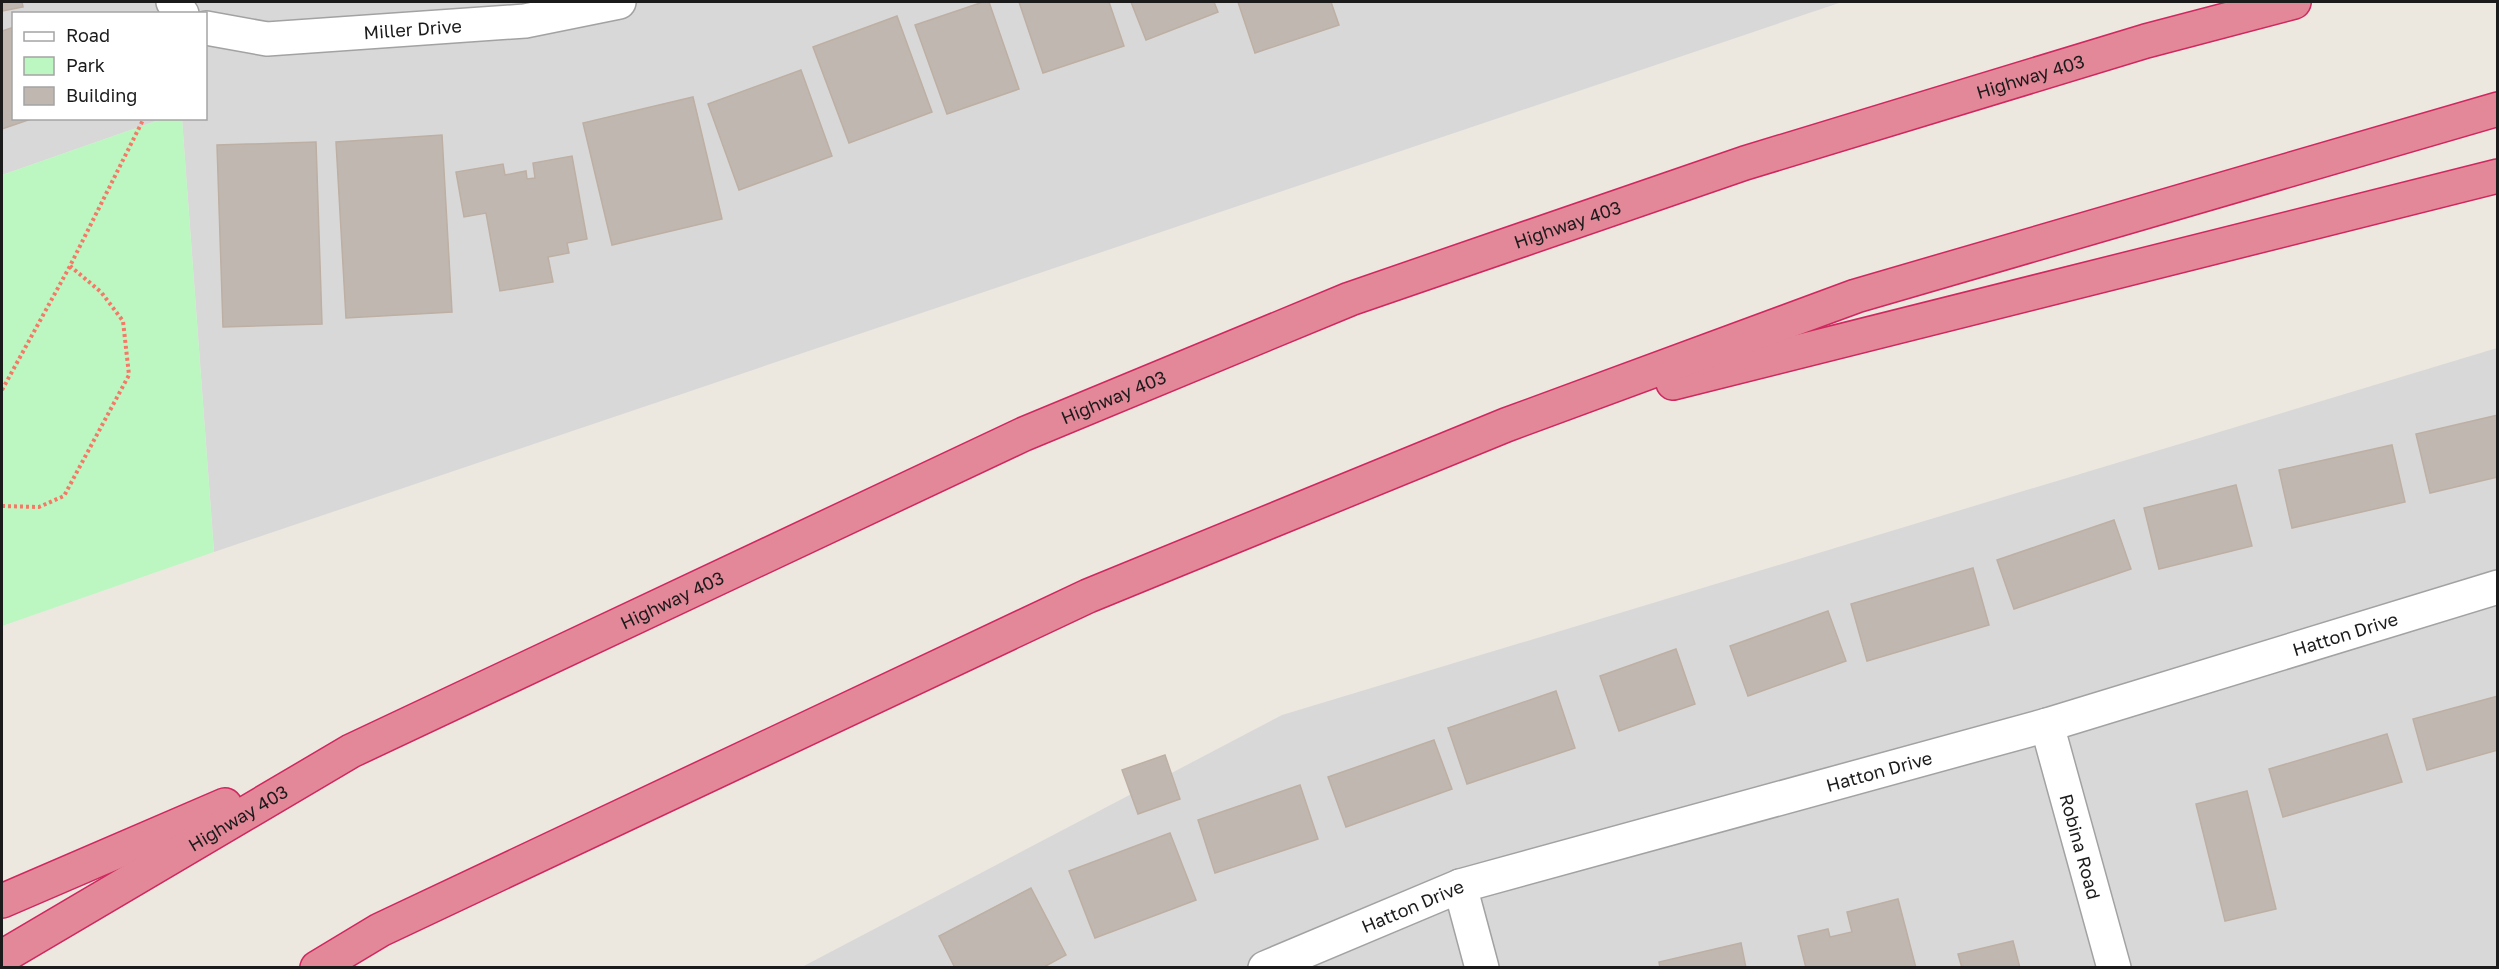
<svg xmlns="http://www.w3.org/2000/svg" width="2499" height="969" viewBox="0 0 2499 969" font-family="'Golos Text',sans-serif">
  <rect width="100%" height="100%" fill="#ece8e0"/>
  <g fill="#d9d8d8">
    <path d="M2,2H1842L214,552L182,119L206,118V14H14V118L162,119L2,175Z"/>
    <path d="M2497,348V967L800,968L1282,715Z"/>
  </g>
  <path fill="#bcf7c2" d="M162,119H182L214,552L2,626V175Z"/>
  <g fill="#c0b8b0" stroke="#bdafa3" stroke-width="1.5">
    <path d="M2,2H22L23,7L2,11Z"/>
    <path d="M983,2H989L1019,89L947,114L915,25Z"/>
    <path d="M1019,2H1109L1124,46L1043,73Z"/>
    <path d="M1131,2H1214L1218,12L1146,40Z"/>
    <path d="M1238,2H1331L1339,25L1255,53Z"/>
    <path d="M897,16L932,112L849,143L813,47Z"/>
    <path d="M14,27V118H34L2,129V31Z"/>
    <path d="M801,70L832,156L739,190L708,104Z"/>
    <path d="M693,97L722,219L612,245L583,123Z"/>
    <path d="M442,135L452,312L346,318L336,142Z"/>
    <path d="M316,142L322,324L223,327L217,145Z"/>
    <path d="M572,156L587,239L567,243L569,253L548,257L553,282L500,291L486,213L464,217L456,172L503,164L505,175L526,171L527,179L535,178L533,163Z"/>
    <path d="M2498,415V477L2430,493L2416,434Z"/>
    <path d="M2392,445L2405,502L2292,528L2279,470Z"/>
    <path d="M2236,485L2252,546L2159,569L2144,508Z"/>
    <path d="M2114,520L2131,569L2014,609L1997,560Z"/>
    <path d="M1973,568L1989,625L1867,661L1851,604Z"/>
    <path d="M1828,611L1846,661L1748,696L1730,646Z"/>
    <path d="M1676,649L1695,704L1619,731L1600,676Z"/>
    <path d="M1556,691L1575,748L1467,784L1448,728Z"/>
    <path d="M2498,696V750L2427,770L2413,719Z"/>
    <path d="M2387,734L2402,782L2283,817L2269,769Z"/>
    <path d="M1434,740L1452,789L1346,827L1328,777Z"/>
    <path d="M1165,755L1180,799L1138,814L1122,770Z"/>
    <path d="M1300,785L1318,839L1215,873L1198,820Z"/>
    <path d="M2247,791L2276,909L2225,921L2196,804Z"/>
    <path d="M1170,833L1196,900L1095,938L1069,871Z"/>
    <path d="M1031,888L1066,955L1042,968H955L939,936Z"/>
    <path d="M1898,899L1916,968H1806L1798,936L1828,929L1830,937L1852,932L1847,912Z"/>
    <path d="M2013,941L2020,968H1962L1958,954Z"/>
    <path d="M1741,943L1746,968H1660L1659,962Z"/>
  </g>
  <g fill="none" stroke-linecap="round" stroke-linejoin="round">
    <defs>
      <g id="minor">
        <path d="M173,2L182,14"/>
        <path id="s1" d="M206,28L267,39L525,21L619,2"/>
        <path id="s2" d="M2047,725L2114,968"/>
        <path d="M1460,886L1482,968"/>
        <path id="s3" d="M1265,968L1460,886L2047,725L2498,587"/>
      </g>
      <g id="highway">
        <path d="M1673,383L2498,176"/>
        <path d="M2,901L225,805"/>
        <path id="s4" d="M2,957L351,751L1024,434L1350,299L1745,163L2146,41L2294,2"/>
        <path d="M317,968L380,930L1088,596L1506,425L1856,296L2498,109"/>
      </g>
    </defs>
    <use href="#minor" stroke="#a2a2a2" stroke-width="36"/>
    <use href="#highway" stroke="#d0275f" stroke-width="36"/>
    <g stroke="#f67867" stroke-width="4" stroke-dasharray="3 3" stroke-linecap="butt">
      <path d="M2,390L70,266L144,118"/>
      <path d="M2,506L39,507L64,496L129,375L123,321L101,292L70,266"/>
    </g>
    <use href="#minor" stroke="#fff" stroke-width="33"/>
    <use href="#highway" stroke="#e38898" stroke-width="33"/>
  </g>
  <g text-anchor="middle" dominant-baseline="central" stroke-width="4.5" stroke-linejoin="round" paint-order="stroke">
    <g font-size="18" fill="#1b1b1b" stroke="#fff">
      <text stroke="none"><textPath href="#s1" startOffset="208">Miller Drive</textPath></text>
      <text stroke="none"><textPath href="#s4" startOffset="2218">Highway 403</textPath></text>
      <text stroke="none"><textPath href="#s4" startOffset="1732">Highway 403</textPath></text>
      <text stroke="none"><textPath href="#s4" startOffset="1246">Highway 403</textPath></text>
      <text stroke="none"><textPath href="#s4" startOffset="760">Highway 403</textPath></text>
      <text stroke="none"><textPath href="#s3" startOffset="1132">Hatton Drive</textPath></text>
      <text stroke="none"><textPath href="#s3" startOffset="646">Hatton Drive</textPath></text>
      <text stroke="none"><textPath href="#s4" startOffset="274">Highway 403</textPath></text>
      <text stroke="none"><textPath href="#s2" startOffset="126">Robina Road</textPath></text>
      <text stroke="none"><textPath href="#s3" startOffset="160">Hatton Drive</textPath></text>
    </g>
  </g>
  <rect width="2499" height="969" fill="none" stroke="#1b1b1b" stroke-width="6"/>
  <rect x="12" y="12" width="195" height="108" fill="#ffffff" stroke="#a4a4a4" stroke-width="1.5"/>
  <rect x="24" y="32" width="30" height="9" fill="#ffffff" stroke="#a4a4a4" stroke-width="1.5"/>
  <text x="66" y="42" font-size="18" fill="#1b1b1b">Road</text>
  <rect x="24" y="57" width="30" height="18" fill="#bcf7c2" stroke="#a4a4a4" stroke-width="1.5"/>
  <text x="66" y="72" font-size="18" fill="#1b1b1b">Park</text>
  <rect x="24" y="87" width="30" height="18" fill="#c0b8b0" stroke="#a4a4a4" stroke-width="1.5"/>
  <text x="66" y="102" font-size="18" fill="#1b1b1b">Building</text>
</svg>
